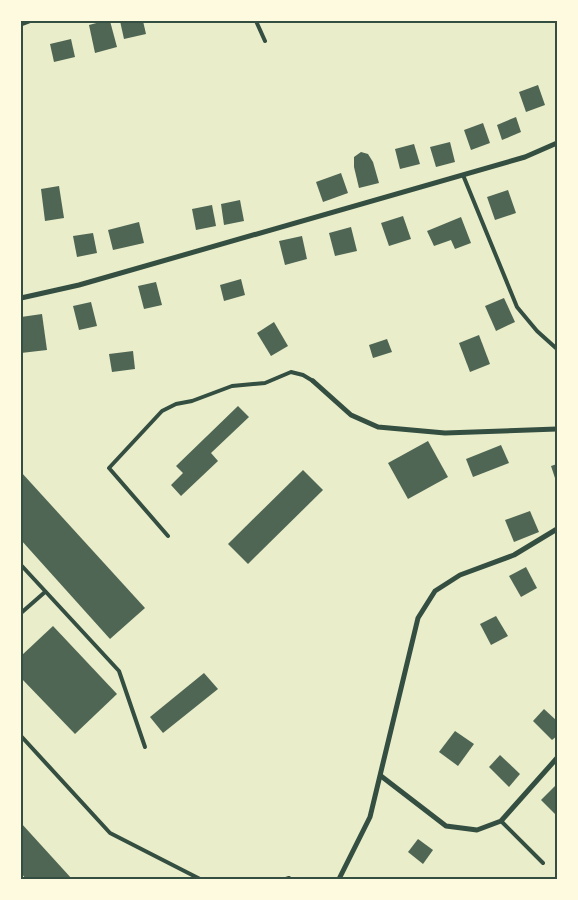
<svg xmlns="http://www.w3.org/2000/svg" width="578" height="900" viewBox="0 0 578 900" font-family="'Alegreya Sans',sans-serif">
  <rect width="100%" height="100%" fill="#e9edc9"/>
  <g fill="#4f6655">
    <path d="M104,21H110L117,47L95,53L89,25Z"/>
    <path d="M120,21H143L146,34L124,39Z"/>
    <path d="M71,39L75,57L54,62L50,44Z"/>
    <path d="M538,85L545,105L526,112L519,92Z"/>
    <path d="M516,117L521,132L502,140L497,125Z"/>
    <path d="M483,123L490,143L471,150L464,130Z"/>
    <path d="M450,142L455,162L436,167L430,147Z"/>
    <path d="M414,144L420,164L400,169L395,149Z"/>
    <path d="M361,152L368,154L373,162L379,183L359,188L354,167V157Z"/>
    <path d="M341,173L348,193L323,202L316,182Z"/>
    <path d="M59,186L64,218L45,221L41,189Z"/>
    <path d="M508,190L516,213L495,220L487,197Z"/>
    <path d="M240,200L244,221L224,225L221,204Z"/>
    <path d="M212,205L216,226L196,230L192,209Z"/>
    <path d="M403,216L411,239L389,246L381,223Z"/>
    <path d="M461,217L471,243L455,249L451,240L434,246L427,231Z"/>
    <path d="M139,222L144,243L113,250L108,230Z"/>
    <path d="M351,227L357,251L335,256L329,233Z"/>
    <path d="M93,233L97,253L77,257L73,236Z"/>
    <path d="M302,236L307,259L285,265L279,241Z"/>
    <path d="M241,279L245,295L224,301L220,285Z"/>
    <path d="M156,282L162,305L144,309L138,286Z"/>
    <path d="M504,298L515,322L496,331L485,306Z"/>
    <path d="M91,302L97,326L79,330L73,306Z"/>
    <path d="M42,314L47,350L21,353V317Z"/>
    <path d="M274,322L288,346L271,356L257,333Z"/>
    <path d="M479,335L490,364L470,372L459,343Z"/>
    <path d="M387,339L392,352L373,358L369,345Z"/>
    <path d="M133,351L135,369L112,372L109,354Z"/>
    <path d="M238,406L249,417L211,453L218,461L181,496L171,485L183,473L176,466Z"/>
    <path d="M428,441L448,477L408,499L388,463Z"/>
    <path d="M501,445L509,463L473,477L466,459Z"/>
    <path d="M557,464V481H556L551,466Z"/>
    <path d="M303,470L323,490L248,564L228,544Z"/>
    <path d="M21,472L145,608L110,639L21,540Z"/>
    <path d="M530,511L539,532L514,542L505,520Z"/>
    <path d="M526,567L537,588L521,597L509,576Z"/>
    <path d="M496,616L508,636L491,645L480,624Z"/>
    <path d="M53,626L117,694L75,734L21,678V656Z"/>
    <path d="M204,673L218,689L163,733L150,717Z"/>
    <path d="M544,709L557,721V736L552,740L533,721Z"/>
    <path d="M455,731L474,744L458,766L439,752Z"/>
    <path d="M500,755L520,774L509,787L489,767Z"/>
    <path d="M557,784V816L541,800Z"/>
    <path d="M21,823L72,879H26L21,873Z"/>
    <path d="M418,839L433,850L423,864L408,852Z"/>
  </g>
  <g fill="none" stroke-linecap="round" stroke-linejoin="round">
    <g stroke="#344e41" stroke-width="4">
      <path d="M256,21L265,41"/>
      <path d="M463,175L517,307L537,331L557,349"/>
      <path d="M168,536L109,468L162,411L176,404L192,401L232,386L265,383L291,372L303,375L313,381"/>
      <path d="M21,565L119,671L145,747"/>
      <path d="M21,613L45,592"/>
      <path d="M21,736L110,833L200,879"/>
      <path d="M501,821L543,863"/>
      <path d="M286,879L289,878"/>
    </g>
    <g stroke="#344e41" stroke-width="5">
      <path d="M21,24L29,21"/>
      <path d="M21,298L79,285L525,157L557,143"/>
      <path d="M313,381L351,415L378,427L445,433L557,429"/>
      <path d="M381,776L446,826L477,830L501,821L557,758"/>
      <path d="M339,879L370,817L418,618L435,591L460,575L514,555L557,529"/>
    </g>
  </g>
  <rect width="578" height="900" fill="none" stroke="#fefae0" stroke-width="45"/>
  <rect x="22" y="22" width="534" height="856" fill="none" stroke="#344e41" stroke-width="2"/>
</svg>
